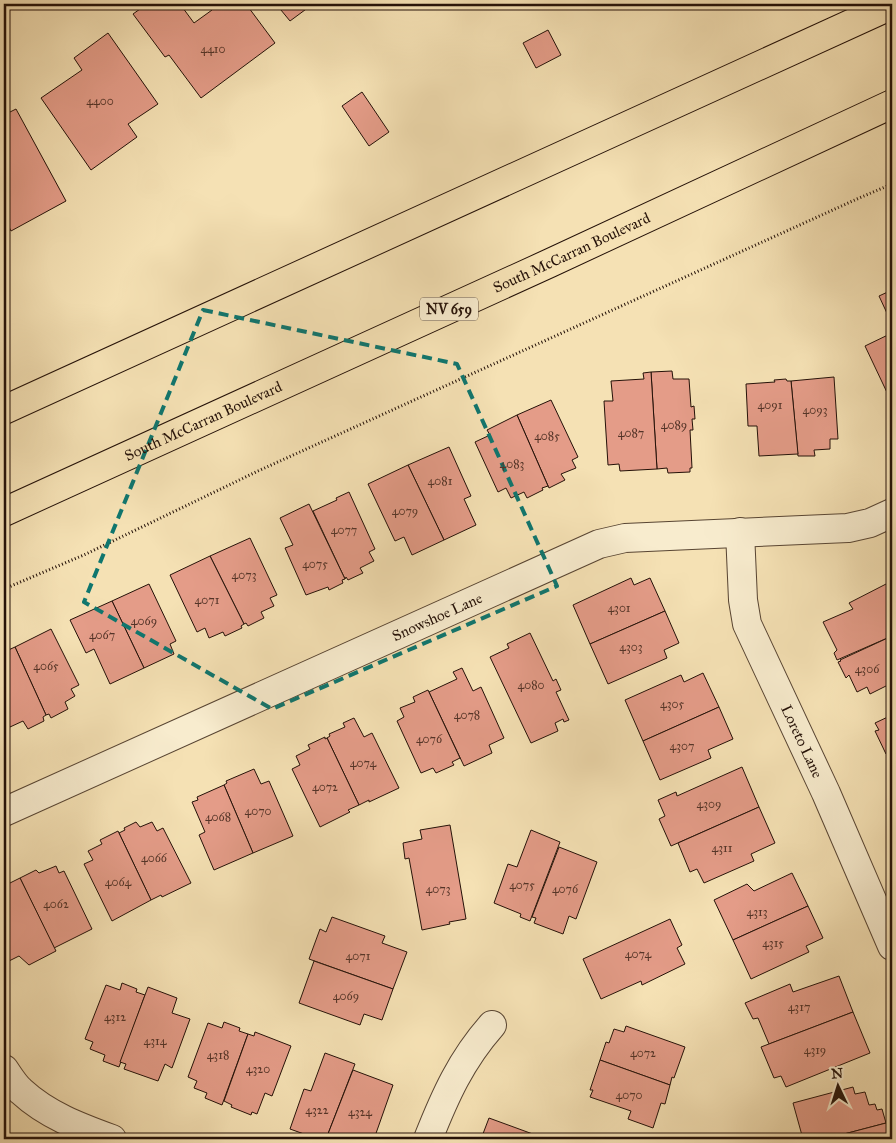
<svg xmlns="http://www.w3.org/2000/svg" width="896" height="1143" viewBox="0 0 896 1143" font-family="'IM FELL Great Primer',serif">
  <rect width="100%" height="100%" fill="#f5e1b4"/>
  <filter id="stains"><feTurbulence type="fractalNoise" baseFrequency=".004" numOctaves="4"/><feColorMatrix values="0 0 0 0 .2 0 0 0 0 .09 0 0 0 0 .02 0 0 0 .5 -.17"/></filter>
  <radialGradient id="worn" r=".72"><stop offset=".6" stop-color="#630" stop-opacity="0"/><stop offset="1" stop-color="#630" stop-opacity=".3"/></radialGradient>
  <g fill="#e49c88" stroke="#241108">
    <path d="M147,4H180L194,23L212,10L207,4H246L275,43L201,98L169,55L165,57L133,14Z"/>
    <path d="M276,4H313L290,21Z"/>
    <path d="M548,30L561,55L536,68L523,43Z"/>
    <path d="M108,33L158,104L128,124L137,137L91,170L41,98L82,70L74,58Z"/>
    <path d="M362,92L389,132L369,146L342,106Z"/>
    <path d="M16,109L66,201L11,231L4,217V115Z"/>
    <path d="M892,290V324L879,296Z"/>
    <path d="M892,333V403L865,346Z"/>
    <path d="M672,371L673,379H689L691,407L694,406L695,419H692L693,430H690L692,468H690V472L668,473L667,468L657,469L651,372Z"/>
    <path d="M651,372L657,469L620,471L619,464L608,465L604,401H613L611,381L644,379L643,373Z"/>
    <path d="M834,377L838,439H830V449L814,450L815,456H798L791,381Z"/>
    <path d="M786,379L787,381H791L798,454L759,456L757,426H748L746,384L775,382L774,380Z"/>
    <path d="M551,400L578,457L572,460L576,468L561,474L565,480L549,488L517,415Z"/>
    <path d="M517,415L548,486L542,488L543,490L527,498L524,492L511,498L506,488L498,492L475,442L490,435L487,430Z"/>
    <path d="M449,447L471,496L464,499L476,525L444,540L408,465Z"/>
    <path d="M408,465L444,540L412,555L404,537L395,541L368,484Z"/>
    <path d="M349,492L375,549L369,552L374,561L360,568L363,573L348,580L346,577L345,579L313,511L337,500L336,498Z"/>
    <path d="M309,504L345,579L342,580L343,583L329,590L328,587L306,595L285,548L293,545L280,518Z"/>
    <path d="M250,538L277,595L270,598L274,606L261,612L264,618L248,626L246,623L244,624L210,556Z"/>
    <path d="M210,556L244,624L241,626L242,628L225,636L223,632L209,638L205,628L197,632L170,575Z"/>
    <path d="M631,578L634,585L650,578L665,611L590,644L573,605Z"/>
    <path d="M888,583L892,592V636L837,660L834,653L837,650L823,622L853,609L849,603Z"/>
    <path d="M149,584L176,641L170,644L174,654L144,668L112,601Z"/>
    <path d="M112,601L144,668L110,684L94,649L86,653L70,620Z"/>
    <path d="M665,611L679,643L664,650L667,658L608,684L590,644Z"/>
    <path d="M51,629L79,685L71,689L75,696L65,702L68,709L51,718L49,714L46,715L15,647Z"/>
    <path d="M530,633L553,681L556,679L561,690L556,692L569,720L564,722L563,719L555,723L558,731L531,743L490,657L509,648L507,644Z"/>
    <path d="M892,636V683L870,694L867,687L857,692L849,675L846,678L838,662L841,661L840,660Z"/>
    <path d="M15,647L46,715L43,717L44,721L28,729L23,721L10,727L6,719L4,720V652Z"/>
    <path d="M462,668L473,691L481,687L504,738L489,745L492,753L464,766L429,692L457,679L453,672Z"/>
    <path d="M703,673L719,707L643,741L625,700L681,675L684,682Z"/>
    <path d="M428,690L460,758L452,762L454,765L436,773L433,768L421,773L397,721L404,717L400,708L415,702L413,697Z"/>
    <path d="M719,707L733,739L708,750L711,758L660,780L643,741Z"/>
    <path d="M892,715V756L890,758L887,753L886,754L875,731L879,730L875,723Z"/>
    <path d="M354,718L364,737L372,733L399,788L369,802V800L359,805L327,738L330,736L329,734L345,727L343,723Z"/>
    <path d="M325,737V739L327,738L359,805L348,810L350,812L320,827L292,769L300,765L296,756L310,749L308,745Z"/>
    <path d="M742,767L759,807L671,846L659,819L665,816L658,800L676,792L677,796Z"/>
    <path d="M254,769L261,784L269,781L293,836L253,853L224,785L227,783L226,781Z"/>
    <path d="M224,785L253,853L214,870L199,835L205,832L192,802L198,800L197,797Z"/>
    <path d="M759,807L775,843L751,854L754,861L704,883L697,869L690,872L678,843Z"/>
    <path d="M136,822L140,827L152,822L157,831L163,828L191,883L162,897L161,895L151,900L119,833L125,830L124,828Z"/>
    <path d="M450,825L466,919L449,922L450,924L422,930L409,858L405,859L403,843L422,839L420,830Z"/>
    <path d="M531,830L560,842L530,921L520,917L521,914L494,903L508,864L517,867Z"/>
    <path d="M118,831L151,900L112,921L84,864L93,860L88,851L102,844L100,840Z"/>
    <path d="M559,847L597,862L576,919L569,916L563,934L534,923L536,918L532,917Z"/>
    <path d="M56,866L59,873L64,871L92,929L54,948L20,878L36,870L39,873Z"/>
    <path d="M792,873L808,906L733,940L714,900L747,884L754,891Z"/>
    <path d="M20,878L56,951L29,965L19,956L7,962L4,956V886Z"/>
    <path d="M808,906L823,938L806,946L809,952L751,979L733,940Z"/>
    <path d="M332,917L385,936L382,943L407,952L393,989L309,959L320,929L326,932Z"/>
    <path d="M670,919L682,945L677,948L685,964L642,985L641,981L601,999L583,959Z"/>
    <path d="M314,961L393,989L382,1020L364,1014L360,1025L299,1003Z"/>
    <path d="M839,976L853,1012L769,1044L758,1018L753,1019L745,1003L790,984L793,992Z"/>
    <path d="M122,983L137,989L136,992L145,995L119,1067L103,1061L105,1055L90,1049L93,1042L85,1039L106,985L120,990Z"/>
    <path d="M148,987L177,998L172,1013L190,1019L172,1068L165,1064L158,1081L124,1069L126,1064L120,1062Z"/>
    <path d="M853,1012L870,1053L786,1087L781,1076L774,1078L761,1047Z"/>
    <path d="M224,1022L240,1028L239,1031L248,1034L222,1105L205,1098L207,1093L194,1088L197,1081L188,1077L208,1023L222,1028Z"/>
    <path d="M626,1026L685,1047L674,1078L672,1077L670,1085L600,1060L606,1042L609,1043L614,1029L624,1032Z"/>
    <path d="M255,1032L291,1046L272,1096L265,1093L257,1114L252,1112L251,1115L231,1107L232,1105L224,1101L248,1034L254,1036Z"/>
    <path d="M325,1053L355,1064L326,1139H318L290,1129L304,1089L311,1091Z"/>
    <path d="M600,1060L670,1085L665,1104L661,1103L653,1128L628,1119L631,1111L590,1097L593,1090H590Z"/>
    <path d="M353,1070L393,1085L374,1139H326Z"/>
    <path d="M853,1087L855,1094L865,1092L869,1105L875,1104L877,1110L882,1109L886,1123L825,1139H803L793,1103Z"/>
    <path d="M489,1118L530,1133L528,1139H481Z"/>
    <path d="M886,1123L891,1139H825Z"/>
    <path d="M530,1133L547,1139H528Z"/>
  </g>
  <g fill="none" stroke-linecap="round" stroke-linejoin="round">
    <defs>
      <g id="minor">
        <path id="s1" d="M740,532L743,600L747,624L826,793L892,946"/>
        <path id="s2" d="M4,812L599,544L625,538L848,528L870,523L892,513"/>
        <path d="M4,1069C9,1076 14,1085 21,1091C47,1115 79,1127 112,1139"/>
        <path d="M428,1139C445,1096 461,1060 492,1025"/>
      </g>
      <g id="major">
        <path d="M4,410L892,5"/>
        <path id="s3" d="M4,512L550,263L892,104"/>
      </g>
    </defs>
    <use href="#minor" stroke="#584533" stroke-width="30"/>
    <use href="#major" stroke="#241108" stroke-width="30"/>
    <path stroke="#241108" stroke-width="3" stroke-dasharray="1 2.5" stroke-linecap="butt" d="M4,589L86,554L258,471L857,199L892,184"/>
    <use href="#minor" stroke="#f8ecce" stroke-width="28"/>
    <use href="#major" stroke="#f5e1b4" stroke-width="28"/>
  </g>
  <path fill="none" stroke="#0f766e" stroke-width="4" stroke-dasharray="10 6" stroke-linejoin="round" d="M203,310L457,364L557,586L272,709L84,602Z"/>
  <g text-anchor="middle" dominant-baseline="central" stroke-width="4.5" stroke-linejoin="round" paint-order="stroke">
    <g font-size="12" fill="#543428">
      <text x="213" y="49">4410</text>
      <text x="100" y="101">4400</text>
      <text x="770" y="405">4091</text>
      <text x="815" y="410">4093</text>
      <text x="674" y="425">4089</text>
      <text x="631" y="433">4087</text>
      <text x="547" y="436">4085</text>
      <text x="512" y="464">4083</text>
      <text x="440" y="481">4081</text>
      <text x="405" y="511">4079</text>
      <text x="344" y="530">4077</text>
      <text x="315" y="564">4075</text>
      <text x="244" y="575">4073</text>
      <text x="207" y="600">4071</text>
      <text x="619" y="608">4301</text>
      <text x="144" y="621">4069</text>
      <text x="102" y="635">4067</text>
      <text x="631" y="647">4303</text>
      <text x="46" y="666">4065</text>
      <text x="867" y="669">4306</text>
      <text x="531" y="685">4080</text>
      <text x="672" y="704">4305</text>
      <text x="467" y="715">4078</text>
      <text x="429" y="739">4076</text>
      <text x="682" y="746">4307</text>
      <text x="363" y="763">4074</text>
      <text x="325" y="787">4072</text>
      <text x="709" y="804">4309</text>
      <text x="258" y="811">4070</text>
      <text x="218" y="817">4068</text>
      <text x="722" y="848">4311</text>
      <text x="154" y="858">4066</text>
      <text x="118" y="882">4064</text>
      <text x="522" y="885">4075</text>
      <text x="438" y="889">4073</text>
      <text x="565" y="889">4076</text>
      <text x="56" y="904">4062</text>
      <text x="757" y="912">4313</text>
      <text x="773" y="943">4315</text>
      <text x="638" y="954">4074</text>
      <text x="358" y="956">4071</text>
      <text x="346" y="996">4069</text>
      <text x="799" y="1007">4317</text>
      <text x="115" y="1017">4312</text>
      <text x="155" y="1041">4314</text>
      <text x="815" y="1050">4319</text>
      <text x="643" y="1053">4072</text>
      <text x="218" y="1055">4318</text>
      <text x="258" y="1069">4320</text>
      <text x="629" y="1095">4070</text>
      <text x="317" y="1110">4322</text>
      <text x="360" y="1112">4324</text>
    </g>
    <rect fill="#f8ecce" stroke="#645343" stroke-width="1" x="420" y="297.5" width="58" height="23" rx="4"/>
    <g font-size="14" font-weight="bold" fill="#241108">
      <text x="449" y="309">NV 659</text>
    </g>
    <g font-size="15" fill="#241108" stroke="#f8ecce">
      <text stroke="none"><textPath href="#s3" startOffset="624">South McCarran Boulevard</textPath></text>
      <text stroke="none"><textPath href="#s3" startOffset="219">South McCarran Boulevard</textPath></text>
      <text stroke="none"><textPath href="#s2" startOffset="475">Snowshoe Lane</textPath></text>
      <text stroke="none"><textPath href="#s1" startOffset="222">Loreto Lane</textPath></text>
    </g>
  </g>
  <rect width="896" height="1143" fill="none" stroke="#f5e1b4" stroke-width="20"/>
  <rect x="5" y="5" width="886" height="1133" fill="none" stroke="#241108" stroke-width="2.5"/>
  <rect x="10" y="10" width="876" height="1123" fill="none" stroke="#241108"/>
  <g transform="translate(838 1086) rotate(356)" stroke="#f8ecce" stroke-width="4" paint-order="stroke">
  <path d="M0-4L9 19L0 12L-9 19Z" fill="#241108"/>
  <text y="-8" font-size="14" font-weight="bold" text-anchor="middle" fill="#241108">N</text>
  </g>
  <rect width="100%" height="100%" filter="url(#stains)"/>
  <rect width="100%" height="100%" fill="url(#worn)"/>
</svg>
